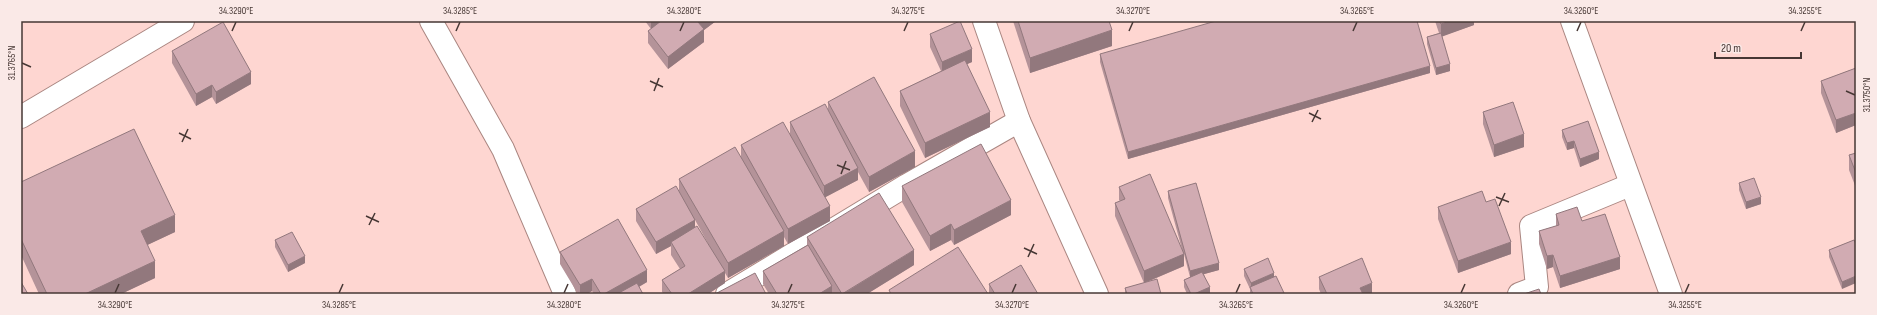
<svg xmlns="http://www.w3.org/2000/svg" width="1877" height="315" viewBox="0 0 1877 315" font-family="'Sofia Sans Condensed',sans-serif">
  <rect width="100%" height="100%" fill="#fed6d1"/>
  <g fill="none" stroke-linecap="round" stroke-linejoin="round">
    <defs>
      <g id="minor">
        <path d="M431,21L503,149L565,294"/>
        <path d="M984,21L1019,121L1097,294"/>
        <path d="M1572,21L1671,294"/>
        <path d="M21,117L183,21"/>
        <path d="M727,294L907,185L1019,121"/>
        <path d="M1519,294L1537,287L1531,226L1630,185"/>
      </g>
    </defs>
    <use href="#minor" stroke="#aa8681" stroke-width="24"/>
    <use href="#minor" stroke="#fff" stroke-width="22"/>
  </g>
  <g fill="#b49399" fill-rule="evenodd">
    <path d="M645,21H716L704,30V42L668,69L648,43V31L651,29Z"/>
    <path d="M1013,21H1109L1112,46L1030,73Z"/>
    <path d="M1435,21H1474V25L1442,36L1450,71L1436,75L1427,44V37L1439,33Z"/>
    <path d="M930,34L972,62L967,64L990,127L925,158L900,106V91L941,71L930,47Z"/>
    <path d="M172,51L251,84L216,104L212,97L196,106L172,63Z"/>
    <path d="M1100,54L1430,73L1128,159L1100,62Z"/>
    <path d="M1856,68V125L1836,133L1821,93V81Z"/>
    <path d="M828,102L915,167L869,192L858,172V180L825,197L830,221L788,244L784,237V246L728,278L725,273V283L708,294H664L662,292V280L680,269L671,255V246L656,254L636,221V209L679,193V179L741,156V145L790,135V122L828,111ZM695,220L710,247L695,227Z"/>
    <path d="M1483,112L1524,147L1494,157L1483,124Z"/>
    <path d="M1562,130L1599,159L1580,167L1574,148L1567,150L1562,137Z"/>
    <path d="M1856,153V188L1849,170V155Z"/>
    <path d="M21,182L175,232L147,245L155,278L121,294H39L21,255Z"/>
    <path d="M1739,183L1761,204L1746,209L1739,190Z"/>
    <path d="M902,186L1011,215L954,245L951,240L930,251L902,202Z"/>
    <path d="M1119,187L1183,253L1168,198V191L1219,270L1204,274L1210,294H1187L1184,287V280L1190,277L1184,254V266L1147,282L1161,294H1125V288L1144,283L1115,216V203L1120,201L1119,200Z"/>
    <path d="M1486,202L1511,254L1458,273L1438,219V207Z"/>
    <path d="M1556,214L1582,221L1620,269L1560,288L1553,267L1547,269L1539,244V231L1556,226Z"/>
    <path d="M807,237L914,265L867,294H833L832,293V294H769L763,284V271L807,245Z"/>
    <path d="M275,240L305,263L288,272L275,247Z"/>
    <path d="M1854,240L1842,289L1829,257V250Z"/>
    <path d="M560,252L647,282L639,287L643,294H594L592,291L587,294H578L560,264Z"/>
    <path d="M1244,269L1284,294H1250V289L1244,276Z"/>
    <path d="M1319,277L1372,294H1321L1319,289Z"/>
    <path d="M989,284L1038,294H989Z"/>
  </g>
  <g fill="#92787d">
    <path d="M651,21H664L651,30Z"/>
    <path d="M699,21H716L704,30V42L668,69V57Z"/>
    <path d="M1450,21H1474V25L1441,37V24Z"/>
    <path d="M1112,30V46L1030,73V58Z"/>
    <path d="M972,49V62L942,75V62Z"/>
    <path d="M1450,64V71L1436,75V68Z"/>
    <path d="M1430,66V73L1128,159V152Z"/>
    <path d="M251,72V84L216,104V92Z"/>
    <path d="M212,85V97L196,106V94Z"/>
    <path d="M990,112V127L925,158V143Z"/>
    <path d="M1856,113V125L1836,133V120Z"/>
    <path d="M1524,134V147L1494,157V145Z"/>
    <path d="M1574,141V148L1567,150V143Z"/>
    <path d="M915,151V167L869,192V177Z"/>
    <path d="M1599,152V159L1580,167V159Z"/>
    <path d="M858,168V180L824,198V186Z"/>
    <path d="M1761,197V204L1746,209V202Z"/>
    <path d="M1011,200V215L954,245V230Z"/>
    <path d="M830,206V221L788,244V229Z"/>
    <path d="M175,215V232L141,248V231Z"/>
    <path d="M695,220V232L671,242V246L656,254V242Z"/>
    <path d="M951,224V240L930,251V236Z"/>
    <path d="M784,231V246L728,278V263Z"/>
    <path d="M1511,242V254L1458,273V261Z"/>
    <path d="M914,250V265L867,294H843Z"/>
    <path d="M1184,254V266L1144,283V271Z"/>
    <path d="M1553,255V267L1547,269V256Z"/>
    <path d="M305,256V263L288,272V265Z"/>
    <path d="M1620,257V269L1560,288V276Z"/>
    <path d="M155,261V278L121,294H85Z"/>
    <path d="M1219,263V270L1190,278V271Z"/>
    <path d="M647,270V282L626,294H604Z"/>
    <path d="M725,271V283L708,294H688Z"/>
    <path d="M1274,273V280L1251,288V283Z"/>
    <path d="M1856,276V283L1842,289V282Z"/>
    <path d="M592,279V291L587,294H580V285Z"/>
    <path d="M1372,283V294H1360V288Z"/>
    <path d="M832,286V294H819Z"/>
    <path d="M1210,287V294H1194Z"/>
  </g>
  <g fill="#d1abb2" stroke="#92787d">
    <path d="M661,21H699L698,22L704,29L668,57L648,31Z"/>
    <path d="M960,21L972,49L942,62L930,34Z"/>
    <path d="M1018,21H1109L1112,30L1030,58Z"/>
    <path d="M1216,21H1417L1430,66L1128,152L1100,54Z"/>
    <path d="M1439,21H1450L1441,24Z"/>
    <path d="M223,22L251,72L216,92L212,85L196,94L172,51Z"/>
    <path d="M1441,33L1450,64L1436,68L1427,37Z"/>
    <path d="M965,60L990,112L925,143L900,91Z"/>
    <path d="M1856,68V113L1836,120L1821,81Z"/>
    <path d="M874,77L915,151L869,177L828,102Z"/>
    <path d="M1513,102L1524,134L1494,145L1483,112Z"/>
    <path d="M825,104L858,168L824,186L790,122Z"/>
    <path d="M1588,121L1599,152L1580,159L1574,141L1567,143L1562,130Z"/>
    <path d="M783,122L830,206L788,229L741,145Z"/>
    <path d="M134,129L175,215L141,231L155,261L85,294H47L21,239V182Z"/>
    <path d="M981,144L1011,200L954,230L951,224L930,236L902,186Z"/>
    <path d="M735,147L784,231L728,263L679,179Z"/>
    <path d="M1856,153V173L1849,155Z"/>
    <path d="M1150,174L1184,254L1144,271L1115,203L1125,199L1119,187Z"/>
    <path d="M1754,178L1761,197L1746,202L1739,183Z"/>
    <path d="M1196,183L1219,263L1190,271L1168,191Z"/>
    <path d="M676,186L695,220L656,242L636,209Z"/>
    <path d="M1482,191L1486,202L1495,199L1511,242L1458,261L1438,207Z"/>
    <path d="M879,193L914,250L842,294L807,237Z"/>
    <path d="M1577,207L1582,221L1605,214L1620,257L1560,276L1553,255L1547,256L1539,231L1559,225L1556,214Z"/>
    <path d="M618,219L647,270L604,294H601L592,279L580,285L560,252Z"/>
    <path d="M697,226L725,271L688,294H672L662,280L685,266L671,242Z"/>
    <path d="M292,232L305,256L288,265L275,240Z"/>
    <path d="M1854,240L1856,244V276L1842,282L1829,250Z"/>
    <path d="M808,245L832,286L819,294H777L763,271Z"/>
    <path d="M958,247L988,294H891L889,290Z"/>
    <path d="M1268,258L1274,273L1251,283L1244,269Z"/>
    <path d="M1362,258L1372,283L1360,288L1363,294H1327L1319,277Z"/>
    <path d="M1021,265L1038,294H995L989,284Z"/>
    <path d="M1202,272L1210,287L1194,294H1191L1184,280Z"/>
    <path d="M755,273L766,294H715Z"/>
    <path d="M1276,276L1284,293L1282,294H1253L1250,287Z"/>
    <path d="M1157,279L1161,294H1127L1125,288Z"/>
    <path d="M21,282L28,294H21Z"/>
    <path d="M637,283L643,294H617Z"/>
    <path d="M1539,289L1541,294H1524Z"/>
  </g>
  <path fill="none" stroke="#463734" stroke-width="1.5" d="M232,31L236,22M456,31L460,22M680,31L684,22M904,31L908,22M1129,31L1133,22M1353,31L1357,22M1577,31L1581,22M1801,31L1805,22M22,63L31,67M650,81L663,87M654,91L659,78M1846,91L1855,95M1309,113L1321,119M1312,122L1318,110M179,133L191,139M182,142L188,129M837,165L850,170M841,174L846,161M1496,197L1509,202M1499,206L1505,193M366,216L379,222M369,225L375,213M1024,248L1037,254M1028,257L1034,244M115,293L119,284M339,293L343,284M564,293L568,284M788,293L792,284M1012,293L1016,284M1236,293L1240,284M1461,293L1465,284M1685,293L1689,284"/>
  <rect width="1877" height="315" fill="none" stroke="#fae9e7" stroke-width="44"/>
  <path d="M1715 52v6h86v-6" fill="none" stroke="#463734" stroke-width="2"/>
  <text x="1721" y="52" font-size="12" fill="#463734" stroke="#fae9e7" stroke-width="3" paint-order="stroke">20 m</text>
  <rect x="22" y="22" width="1833" height="271" fill="none" stroke="#463734" stroke-width="1.5"/>
  <g font-size="10" text-anchor="middle" fill="#463734">
    <text x="236" y="14">34.3290°E</text>
    <text x="460" y="14">34.3285°E</text>
    <text x="684" y="14">34.3280°E</text>
    <text x="908" y="14">34.3275°E</text>
    <text x="1133" y="14">34.3270°E</text>
    <text x="1357" y="14">34.3265°E</text>
    <text x="1581" y="14">34.3260°E</text>
    <text x="1805" y="14">34.3255°E</text>
    <text transform="translate(11 63) rotate(-90)" y="4">31.3765°N</text>
    <text transform="translate(1866 95) rotate(-90)" y="4">31.3750°N</text>
    <text x="115" y="308">34.3290°E</text>
    <text x="339" y="308">34.3285°E</text>
    <text x="564" y="308">34.3280°E</text>
    <text x="788" y="308">34.3275°E</text>
    <text x="1012" y="308">34.3270°E</text>
    <text x="1236" y="308">34.3265°E</text>
    <text x="1461" y="308">34.3260°E</text>
    <text x="1685" y="308">34.3255°E</text>
  </g>
</svg>
